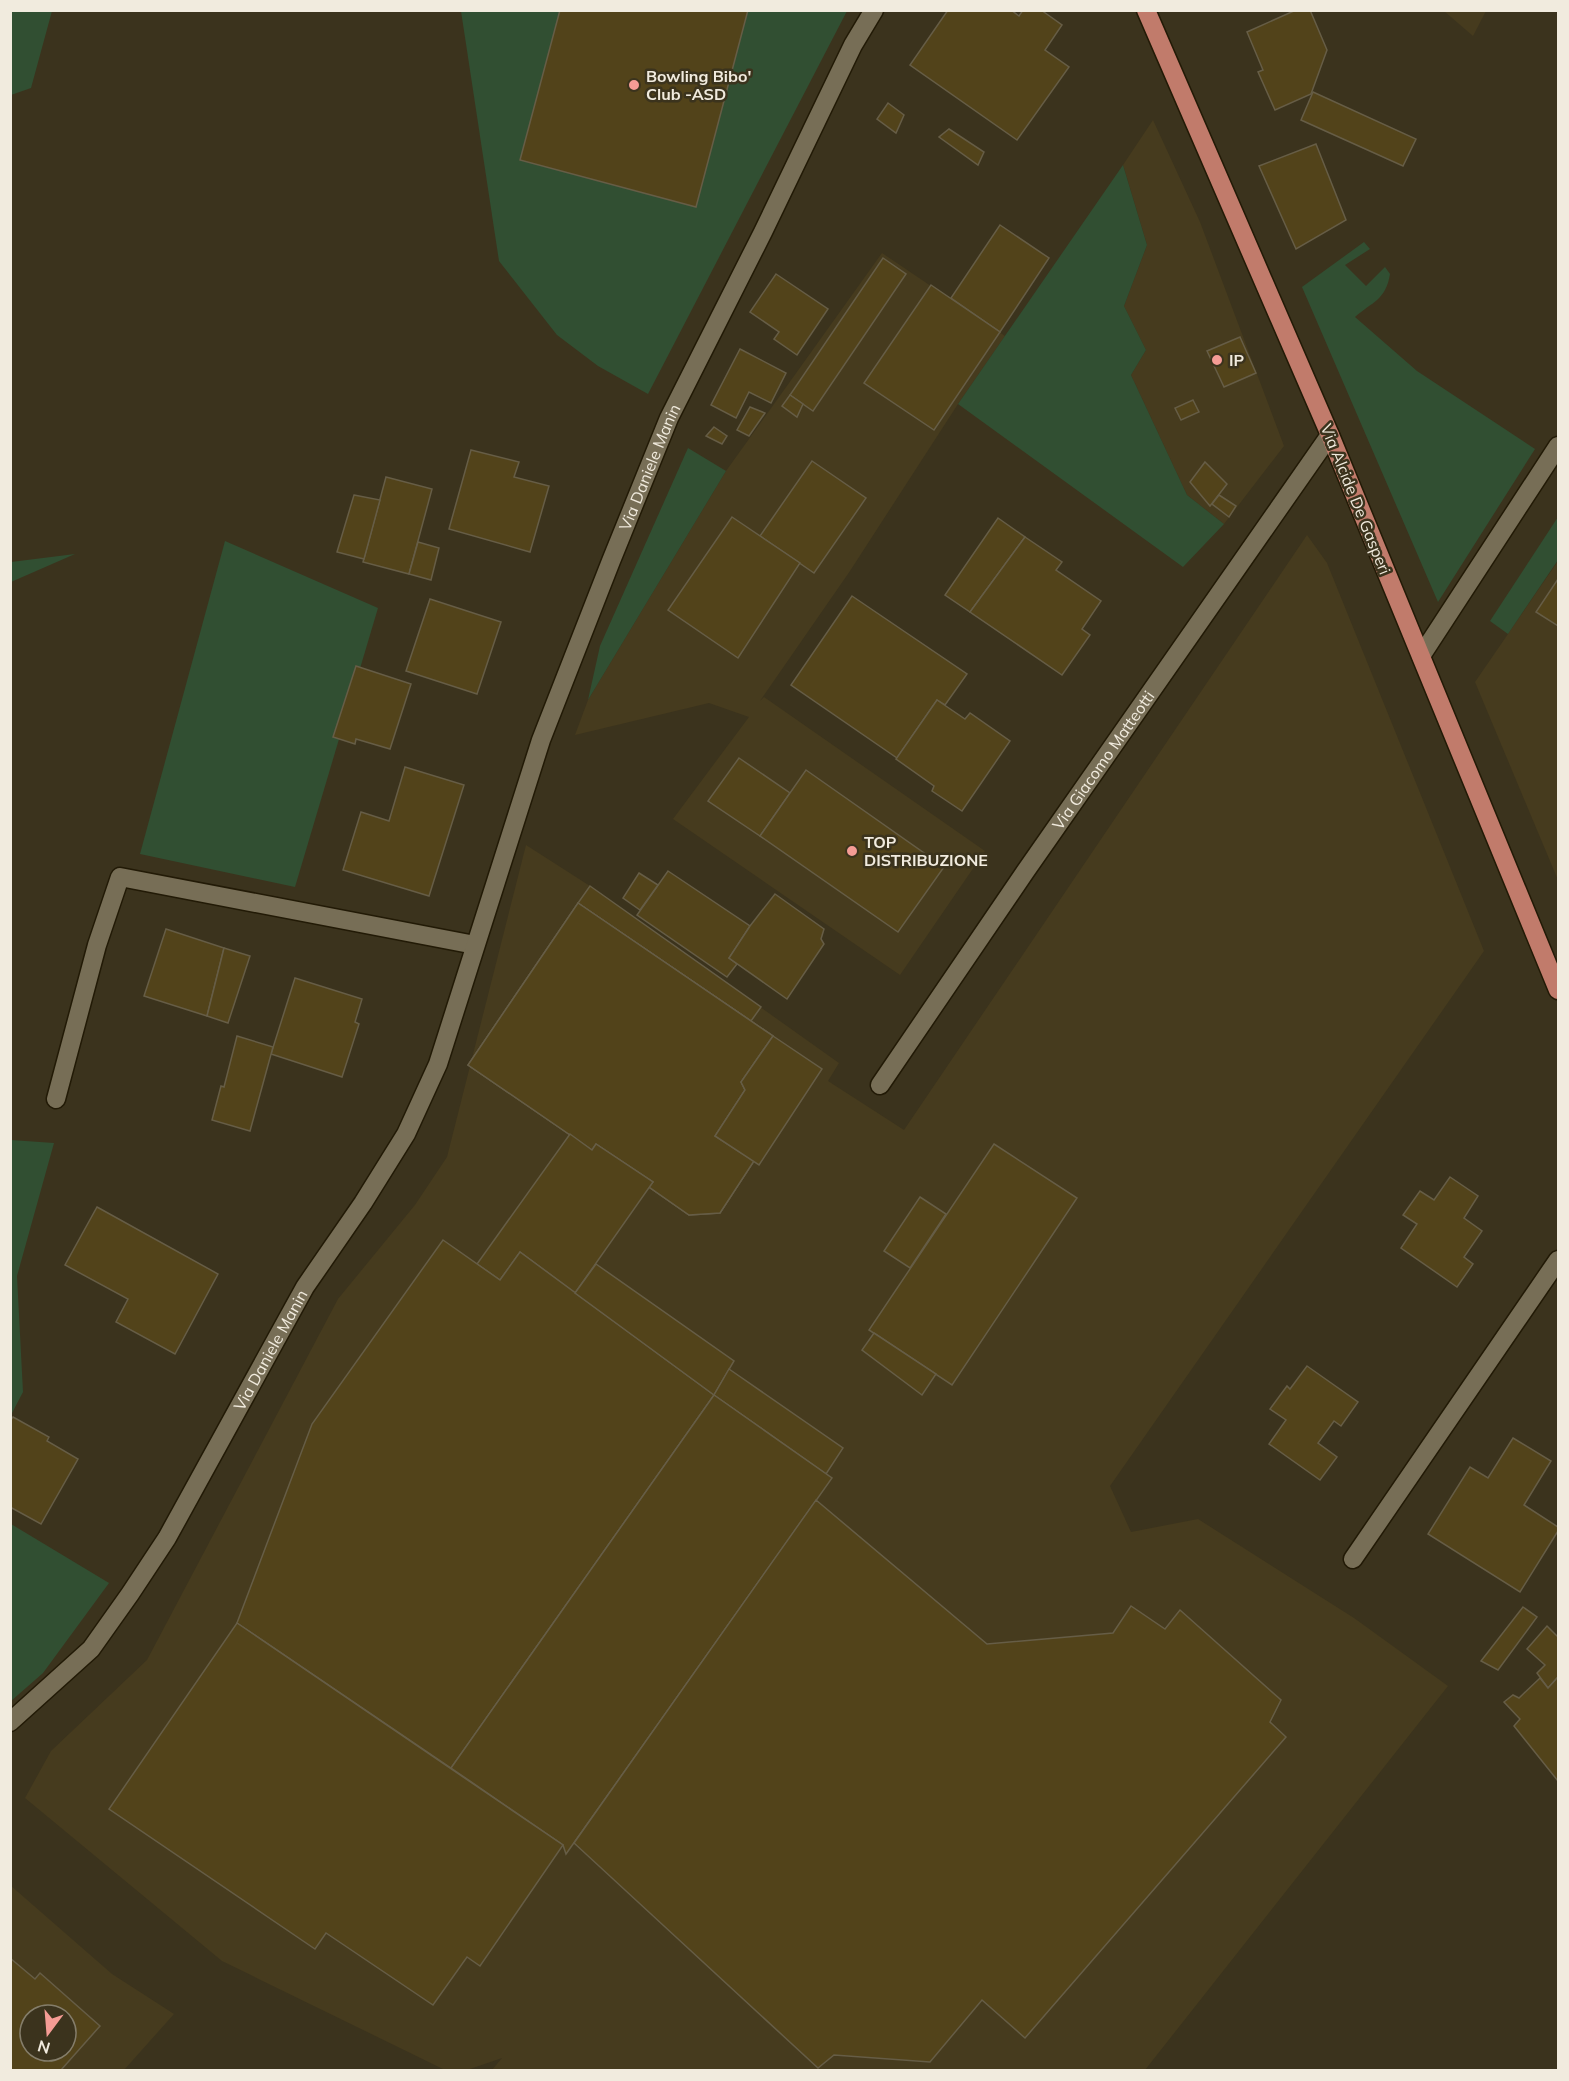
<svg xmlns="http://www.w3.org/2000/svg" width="1569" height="2081" viewBox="0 0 1569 2081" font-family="Mulish,sans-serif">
  <rect width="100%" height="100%" fill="#3b331d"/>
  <g fill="#463b1e" fill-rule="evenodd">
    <path d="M1444,11H1486L1473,36Z"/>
    <path d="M1153,120L1200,222L1284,446L1224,524L1187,495L1131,375L1146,350L1124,306L1147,245L1123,165Z"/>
    <path d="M882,253L1005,336L958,404L850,571L760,701L764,697L985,851L900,975L673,819L749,717L709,703L575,735L588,700L726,471Z"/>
    <path d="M1307,535L1327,563L1484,951L1110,1486L1131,1532L1198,1519L1354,1618L1448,1686L1145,2070H492L502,2058L467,2070H445L222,1961L25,1798L51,1751L147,1660L338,1299L415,1205L447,1157L526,845L590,886L839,1063L828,1081L904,1130Z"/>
    <path d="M1558,561V880L1475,682Z"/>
    <path d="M10,1885L112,1974L174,2014L124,2070H11ZM30,2015H66V2051H30Z"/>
  </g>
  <g fill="#314f32">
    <path d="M10,11H52L31,88L11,95Z"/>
    <path d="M461,11H847L648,394L598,366L557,335L499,261Z"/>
    <path d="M1123,165L1147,245L1124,306L1146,350L1131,375L1187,495L1224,524L1183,567L958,404Z"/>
    <path d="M1364,242L1370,249L1345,265L1366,286L1385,267L1390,274C1386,300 1372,302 1355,317L1417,371L1535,449L1438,602L1302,287Z"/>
    <path d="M688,448L726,471L588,700L600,646Z"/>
    <path d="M1558,517V560L1508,634L1490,621Z"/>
    <path d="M225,541L378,608L295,887L140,854Z"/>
    <path d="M75,554L11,582V562Z"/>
    <path d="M11,1140L54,1143L17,1276L23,1392L11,1415Z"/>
    <path d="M11,1524L109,1583L43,1673L11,1701Z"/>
  </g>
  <g fill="#52431a" stroke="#665d46" stroke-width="1.5" fill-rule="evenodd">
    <path d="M560,10H748L696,207L520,160Z"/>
    <path d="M948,10H1011L1019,16L1023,10H1041L1062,25L1045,50L1069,67L1017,140L910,65Z"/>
    <path d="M1296,10H1310L1327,50L1311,94L1275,110L1258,72L1263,70L1247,32Z"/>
    <path d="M1313,92L1416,139L1403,166L1301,120Z"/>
    <path d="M888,103L904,115L896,133L877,119Z"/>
    <path d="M949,129L984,152L978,165L939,137Z"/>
    <path d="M1316,144L1346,220L1296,249L1259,166Z"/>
    <path d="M1000,225L1049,258L1000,332L951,298Z"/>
    <path d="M883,258L906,274L813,411L790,395Z"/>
    <path d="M776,274L828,309L797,355L774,339L779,332L750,312Z"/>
    <path d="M931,285L1000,332L934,430L864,383Z"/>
    <path d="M1240,337L1256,373L1224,387L1207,351Z"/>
    <path d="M740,349L786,373L771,403L749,392L736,418L711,405Z"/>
    <path d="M790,395L803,404L797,417L782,406Z"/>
    <path d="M1193,400L1199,412L1181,420L1175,408Z"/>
    <path d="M750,407L765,413L749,436L737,430Z"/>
    <path d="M714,427L727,436L722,444L706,436Z"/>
    <path d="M471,450L519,462L514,477L549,486L530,552L449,529Z"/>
    <path d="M812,461L866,498L814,573L760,536Z"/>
    <path d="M1205,462L1227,484L1210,506L1190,482Z"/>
    <path d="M386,477L432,489L409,574L363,562Z"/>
    <path d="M354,495L380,500L364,559L337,552Z"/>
    <path d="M1219,495L1236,506L1229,517L1212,504Z"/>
    <path d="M732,517L800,563L738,658L668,610Z"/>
    <path d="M998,518L1025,537L970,612L945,595Z"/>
    <path d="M1025,537L1062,562L1056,570L1101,601L1082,629L1090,635L1062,675L970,612Z"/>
    <path d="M418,542L439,548L431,580L409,574Z"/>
    <path d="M1558,579V626L1536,612Z"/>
    <path d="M852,596L967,674L945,705L937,700L897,758L791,685Z"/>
    <path d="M430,599L501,622L477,694L406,671Z"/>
    <path d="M356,666L411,684L390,749L356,739L355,744L333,737Z"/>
    <path d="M937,700L965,719L970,713L1010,741L962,811L932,791L934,786L896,759Z"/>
    <path d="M739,758L790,793L760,836L708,801Z"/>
    <path d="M405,767L464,785L429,896L343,870L361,812L389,821Z"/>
    <path d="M806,770L944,867L898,932L760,836Z"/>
    <path d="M668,871L750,926L729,958L737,964L727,977L637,915Z"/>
    <path d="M639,873L658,885L640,910L623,898Z"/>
    <path d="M590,886L761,1007L751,1021L578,903Z"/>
    <path d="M775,894L824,929L821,939L824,944L787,999L729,958L750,926Z"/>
    <path d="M578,903L773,1036L741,1082L745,1090L715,1136L754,1161L720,1213L689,1215L649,1187L653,1182L596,1144L592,1150L468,1065ZM669,1048L706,1073L680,1110L643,1084Z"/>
    <path d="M578,903L773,1036L741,1082L745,1090L715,1136L754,1161L720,1213L689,1215L649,1187L653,1182L596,1144L592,1150L468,1065Z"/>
    <path d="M166,929L224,948L207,1016L144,996Z"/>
    <path d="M224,948L250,956L228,1023L207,1016Z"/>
    <path d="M295,978L362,999L355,1022L359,1024L342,1077L271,1054Z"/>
    <path d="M237,1036L273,1047L250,1131L212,1120L221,1086L224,1087Z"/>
    <path d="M773,1036L822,1069L759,1165L715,1136L745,1090L741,1082Z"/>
    <path d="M570,1134L592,1150L596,1144L653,1182L575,1293L520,1252L500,1280L477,1264Z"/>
    <path d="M994,1144L1077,1198L952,1385L869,1330Z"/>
    <path d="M1450,1177L1478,1196L1464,1218L1482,1231L1464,1257L1473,1264L1457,1287L1401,1248L1417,1224L1403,1215L1420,1191L1434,1200Z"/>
    <path d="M920,1197L946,1214L910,1268L884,1251Z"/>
    <path d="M97,1207L218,1274L175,1354L116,1322L128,1299L65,1265Z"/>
    <path d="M443,1240L500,1280L520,1252L714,1395L451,1768L237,1623L312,1424Z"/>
    <path d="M596,1264L734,1361L714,1395L575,1293Z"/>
    <path d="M874,1333L936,1374L922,1395L862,1350Z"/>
    <path d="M1307,1366L1358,1402L1341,1426L1334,1421L1318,1443L1337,1457L1320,1480L1269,1444L1286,1420L1270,1409L1287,1386L1290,1389Z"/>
    <path d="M729,1369L843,1448L826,1474L714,1395Z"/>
    <path d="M714,1395L832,1478L566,1854L563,1845L451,1768Z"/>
    <path d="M13,1417L49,1437L47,1441L78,1459L41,1524L10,1507V1421Z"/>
    <path d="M1513,1438L1551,1461L1524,1505L1558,1527V1531L1520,1592L1428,1534L1470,1467L1488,1478Z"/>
    <path d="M816,1500L987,1644L1113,1633L1131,1606L1165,1629L1180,1610L1281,1700L1270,1722L1286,1737L1025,2038L982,2000L930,2062L834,2055L818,2068L574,1843Z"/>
    <path d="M1523,1607L1537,1617L1498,1670L1481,1661Z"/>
    <path d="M237,1623L563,1845L480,1966L467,1957L433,2005L326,1933L315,1949L109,1809Z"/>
    <path d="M1547,1626L1558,1637V1677L1548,1688L1537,1673L1545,1665L1527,1649Z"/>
    <path d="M1558,1677V1781L1514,1726L1520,1719L1504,1702L1513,1695L1519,1698L1540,1678L1548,1688Z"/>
    <path d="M10,1958L35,1979L40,1973L100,2026L61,2070H10ZM30,2015H66V2051H30Z"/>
  </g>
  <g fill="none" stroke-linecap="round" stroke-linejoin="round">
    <defs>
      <g id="minor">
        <path d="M1421,656L1558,446"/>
        <path id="s1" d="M880,1085L1025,872L1330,435"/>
        <path d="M56,1099L97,945L120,877L475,945"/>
        <path d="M1353,1559L1558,1260"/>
        <path id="s2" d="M10,1722L91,1649L130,1594L167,1538L305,1287L363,1203L406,1134L438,1064L541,740L611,561L669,418L763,232L853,45L874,10"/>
      </g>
      <path id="major" d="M1146,10L1330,435L1558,990"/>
    </defs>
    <use href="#minor" stroke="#221a06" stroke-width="21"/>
    <use href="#major" stroke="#221a06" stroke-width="21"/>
    <use href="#minor" stroke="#776e56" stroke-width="18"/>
    <use href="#major" stroke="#c17b6b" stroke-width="18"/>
  </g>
  <g fill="#f59c95" stroke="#3b331d" stroke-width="2">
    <circle cx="634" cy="85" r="6"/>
    <circle cx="1217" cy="360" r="6"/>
    <circle cx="852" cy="851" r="6"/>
  </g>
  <g text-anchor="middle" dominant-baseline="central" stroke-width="5" stroke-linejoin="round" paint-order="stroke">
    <g font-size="16" font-weight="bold" fill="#f1ebde" stroke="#3b331d" text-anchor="start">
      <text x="646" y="76">Bowling Bibo'<tspan x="646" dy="18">Club -ASD</tspan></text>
      <text x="1229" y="360">IP</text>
      <text x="864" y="842">TOP<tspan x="864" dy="18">DISTRIBUZIONE</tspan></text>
    </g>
    <g font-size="16" fill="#f1ebde" stroke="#3b331d">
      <text stroke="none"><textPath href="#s2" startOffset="1424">Via Daniele Manin</textPath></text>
      <text transform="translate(1356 499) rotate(68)">Via Alcide De Gasperi</text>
      <text stroke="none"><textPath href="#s1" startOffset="394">Via Giacomo Matteotti</textPath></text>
      <text stroke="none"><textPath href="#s2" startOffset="458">Via Daniele Manin</textPath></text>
    </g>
  </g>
  <rect width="1569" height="2081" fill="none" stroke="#f1ebde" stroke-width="24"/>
  <g transform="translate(48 2033) rotate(196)"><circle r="28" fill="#3b331d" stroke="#847d6a" stroke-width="1.5"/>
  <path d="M0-4.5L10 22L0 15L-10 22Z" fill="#f59c95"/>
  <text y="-9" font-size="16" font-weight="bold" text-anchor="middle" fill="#f1ebde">N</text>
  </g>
</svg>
